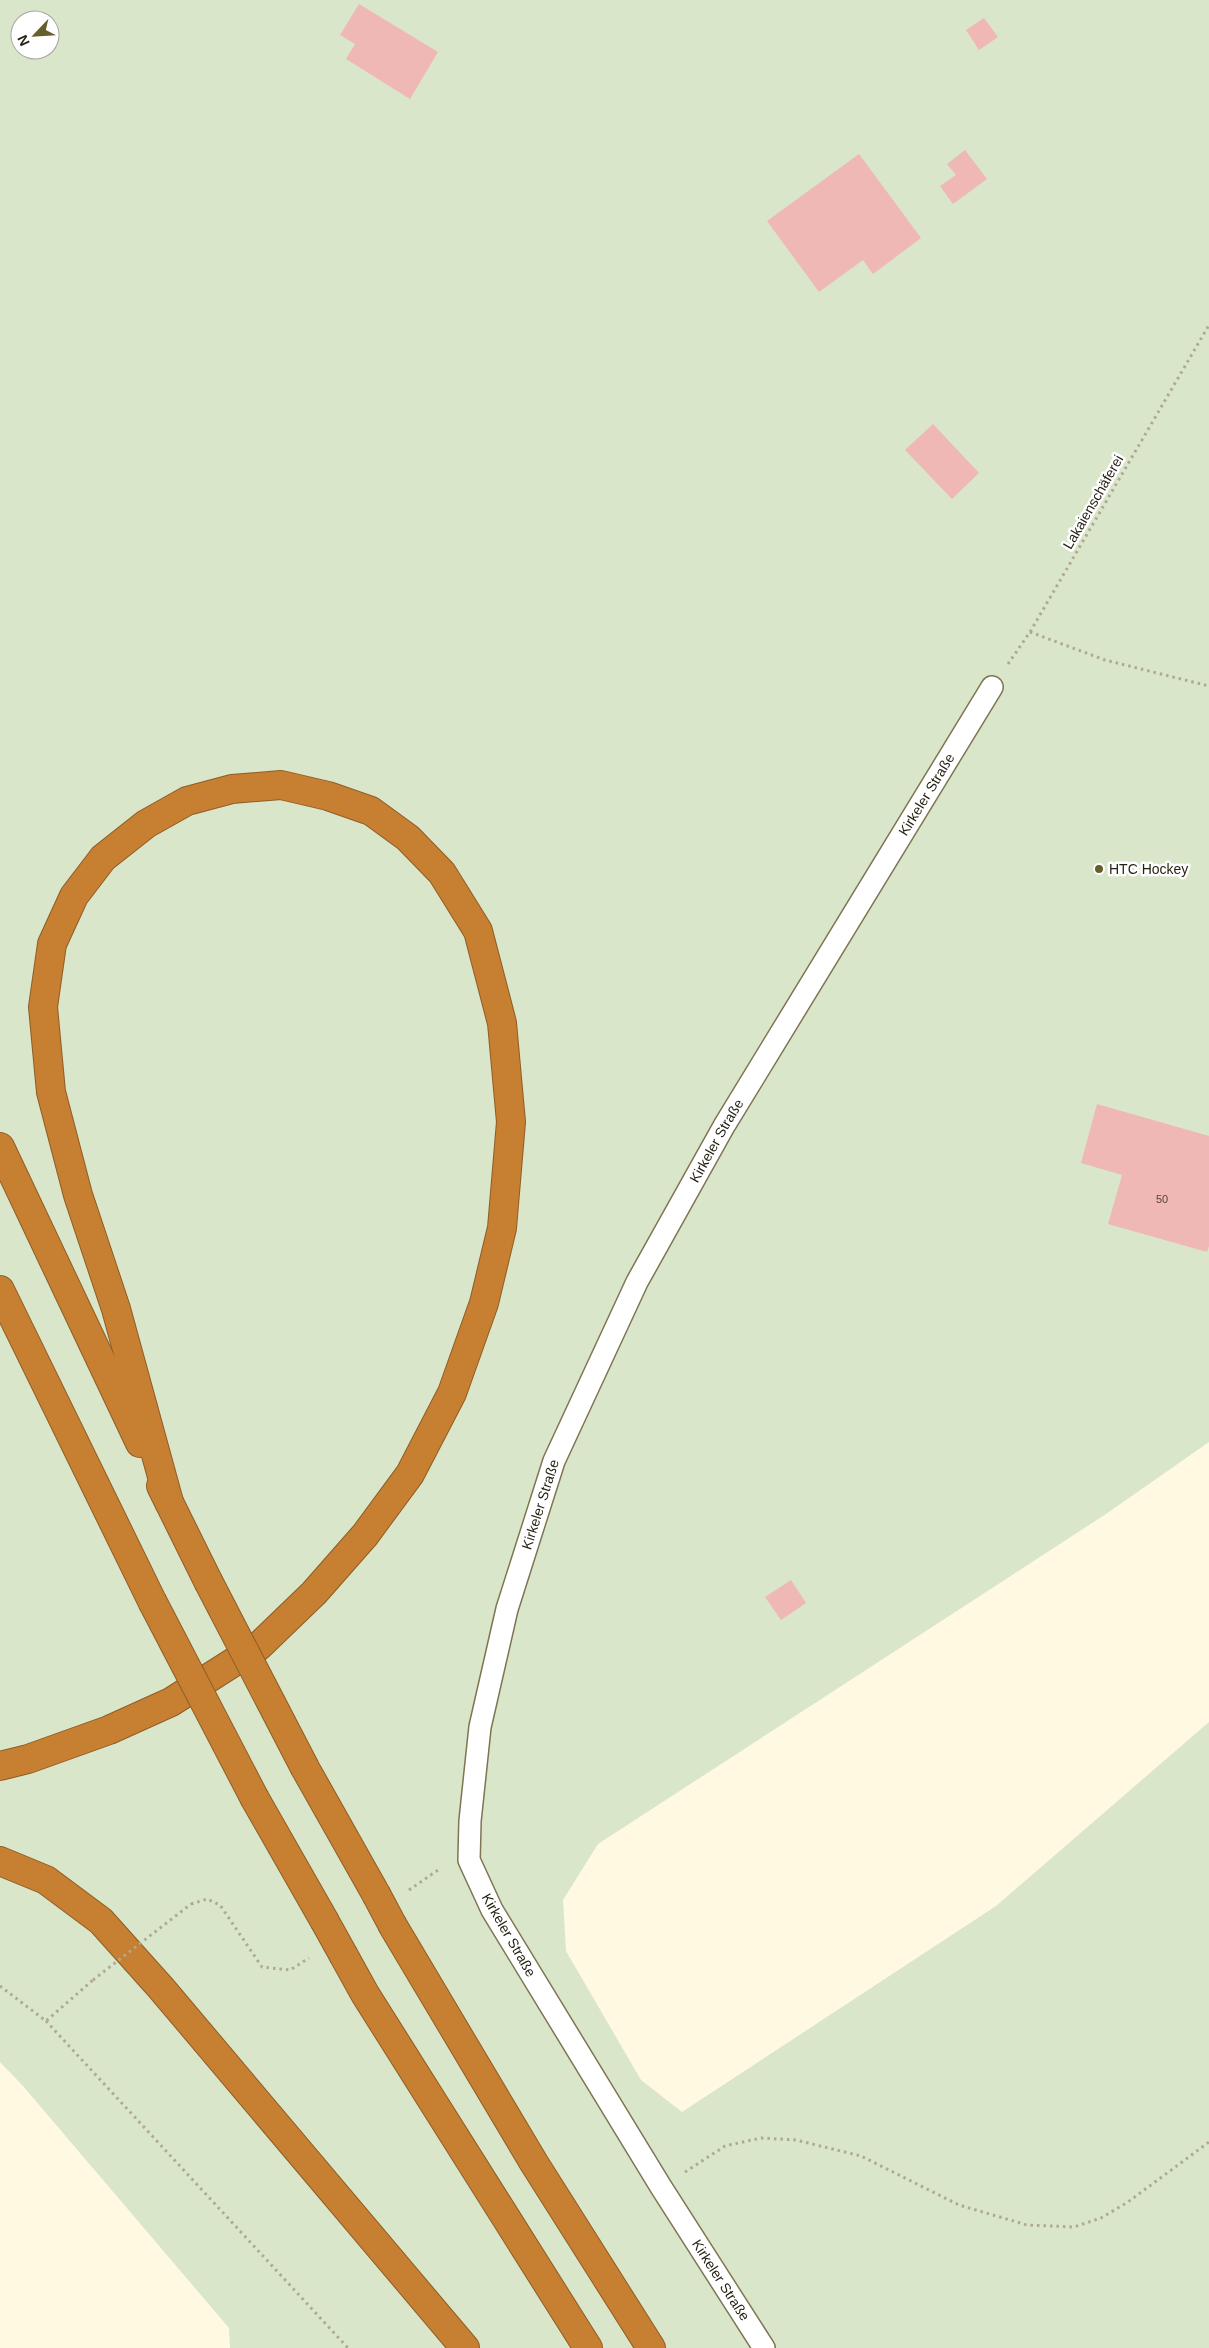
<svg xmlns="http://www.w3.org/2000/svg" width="1209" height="2348" viewBox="0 0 1209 2348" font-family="Helvetica,sans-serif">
  <rect width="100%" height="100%" fill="#fff9e2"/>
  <path fill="#dae6c9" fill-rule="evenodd" d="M0,0H1209V1442L1106,1514L598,1844L563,1900L566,1951L641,2080L682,2112L996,1906L1209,1722V2348H230L229,2328L23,2086L0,2062ZM20,20H50V50H20Z"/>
  <g fill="#efb8b4">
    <path d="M359,4L438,52L410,99L346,59L355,44L340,35Z"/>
    <path d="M984,18L998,37L979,50L966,30Z"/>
    <path d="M965,150L987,179L953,204L940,186L956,175L947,164Z"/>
    <path d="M859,154L921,238L873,274L863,260L819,292L767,221Z"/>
    <path d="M933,424L979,473L952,499L905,450Z"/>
    <path d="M1097,1104L1209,1136V1246L1207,1252L1108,1224L1122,1175L1081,1163Z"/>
    <path d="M791,1580L806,1603L781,1620L765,1597Z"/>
  </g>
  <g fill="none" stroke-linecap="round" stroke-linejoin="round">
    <defs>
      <g id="lane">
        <path id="s1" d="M764,2348L661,2187L492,1910L469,1860L470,1821L480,1727L507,1609L554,1461L637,1282L724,1126L992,687"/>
      </g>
      <g id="highway">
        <path d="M0,1147L140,1443"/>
        <path d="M0,1290L152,1601"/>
        <path d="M161,1486L208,1581"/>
        <path d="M0,1766L28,1759L109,1730L171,1702L259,1646L314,1593L365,1535L410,1474L452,1393L484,1303L502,1228L511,1122L502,1023L478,931L442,873L408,838L371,811L328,796L281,785L232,789L187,801L146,824L103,858L74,896L52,944L43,1007L51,1092L78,1195L116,1309L169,1502"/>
        <path d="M305,1768L376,1894"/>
        <path d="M255,1799L324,1920"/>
        <path d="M0,1861L46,1880L101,1921L161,1988L465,2348"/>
        <path d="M393,1926L534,2163L651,2348"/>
        <path d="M344,1956L365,1994L588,2348"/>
      </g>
    </defs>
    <use href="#lane" stroke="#7e7553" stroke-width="24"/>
    <use href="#highway" stroke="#8e5d26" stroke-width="30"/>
    <g stroke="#aea995" stroke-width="3" stroke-dasharray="2.5 4" stroke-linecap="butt">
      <path d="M1030,632L1105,660L1209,686"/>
      <path d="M1008,664L1030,632L1209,325"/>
      <path d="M409,1890L441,1868"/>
      <path d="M191,1904L207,1899L220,1905L262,1967L290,1970L309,1958"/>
      <path d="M0,1986L46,2021L93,1980"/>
      <path d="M46,2021L348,2348"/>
      <path d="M685,2172L725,2146L761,2138L796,2140L861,2156L959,2205L1027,2225L1074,2227L1101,2218L1128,2202L1209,2142"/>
    </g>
    <use href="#lane" stroke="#fff" stroke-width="21"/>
    <use href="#highway" stroke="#c77f31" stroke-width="28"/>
    <defs>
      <g id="highway-bridge">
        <path d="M208,1581L305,1768"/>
        <path d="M152,1601L255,1799"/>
        <path d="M376,1894L393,1926"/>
        <path d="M324,1920L344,1956"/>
      </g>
    </defs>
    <use href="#highway-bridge" stroke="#8e5d26" stroke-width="30" stroke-linecap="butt"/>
    <path stroke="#aea995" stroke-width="3" stroke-dasharray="2.5 4" stroke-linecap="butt" d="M93,1980L191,1904"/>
    <use href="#highway-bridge" stroke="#c77f31" stroke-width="28"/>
  </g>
  <circle fill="#665f2b" stroke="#fff" stroke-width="2" cx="1099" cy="869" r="5"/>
  <g text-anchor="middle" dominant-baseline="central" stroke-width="5" stroke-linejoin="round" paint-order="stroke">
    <g font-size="11" fill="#56453a">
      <text x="1162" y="1199">50</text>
    </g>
    <g font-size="14" fill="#231f11" stroke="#fff">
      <text transform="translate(1093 502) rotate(-60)">Lakaienschäferei</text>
      <text stroke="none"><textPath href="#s1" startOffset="1745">Kirkeler Straße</textPath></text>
      <text stroke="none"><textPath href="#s1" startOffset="1340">Kirkeler Straße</textPath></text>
      <text stroke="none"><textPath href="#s1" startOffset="935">Kirkeler Straße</textPath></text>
      <text transform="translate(509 1935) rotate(60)">Kirkeler Straße</text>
      <text transform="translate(721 2280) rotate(57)">Kirkeler Straße</text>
    </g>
    <g font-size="14" fill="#231f11" stroke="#fff" text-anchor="start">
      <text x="1109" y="869">HTC Hockey</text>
    </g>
  </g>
  <g transform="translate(35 35) rotate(245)"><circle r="24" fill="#ffffff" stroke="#a7a5a0"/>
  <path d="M0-4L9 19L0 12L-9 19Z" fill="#665f2b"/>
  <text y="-8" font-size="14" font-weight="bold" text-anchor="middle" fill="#231f11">N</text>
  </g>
</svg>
